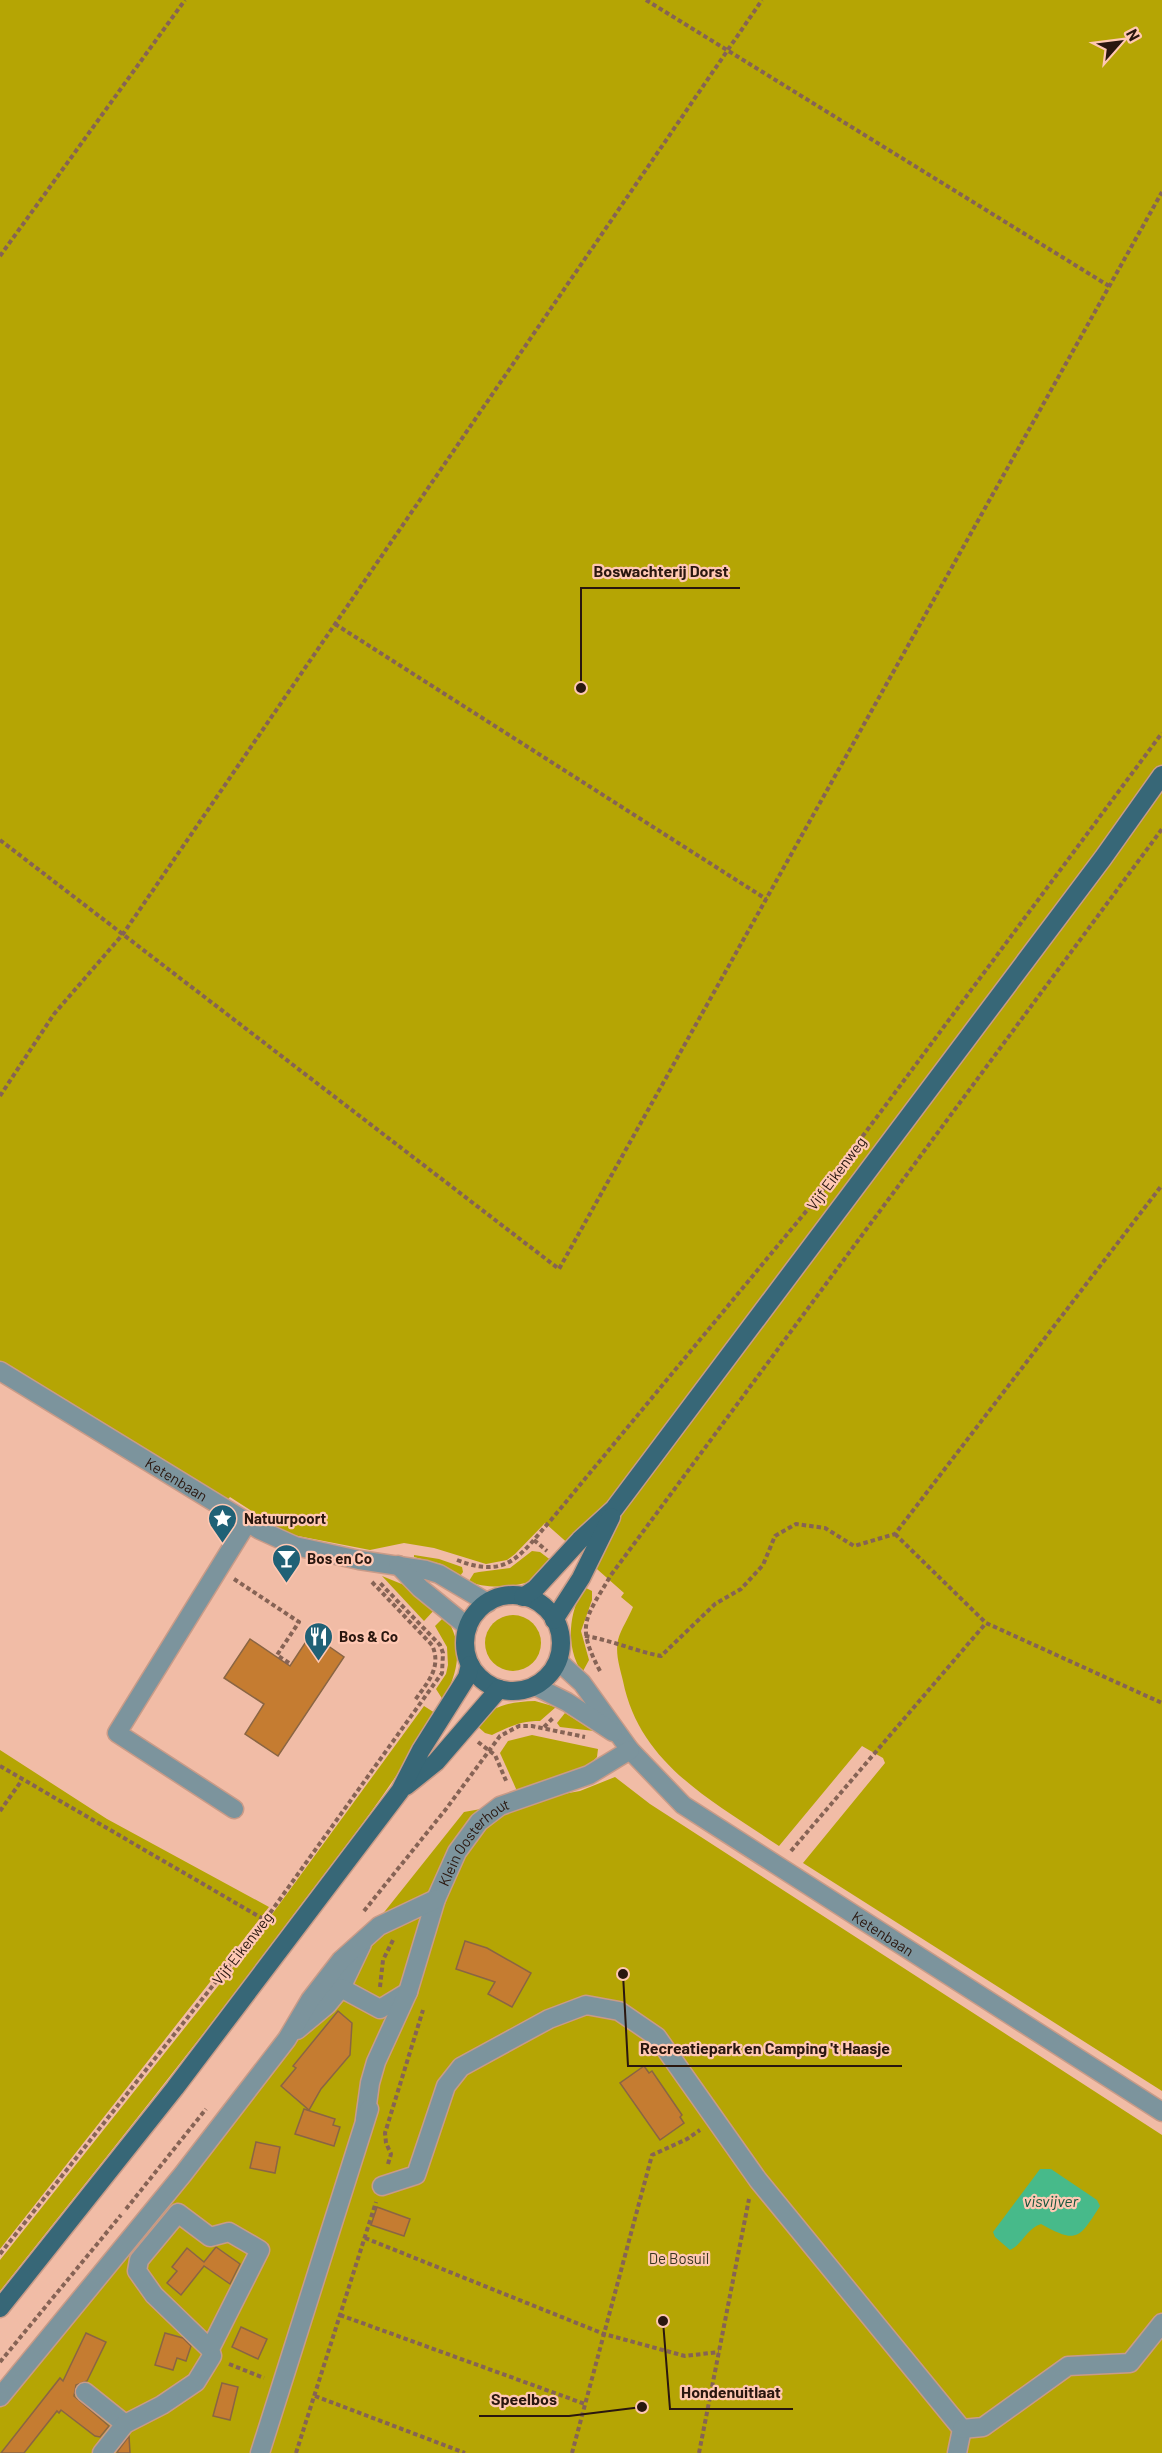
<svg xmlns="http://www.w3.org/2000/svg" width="1162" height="2453" viewBox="0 0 1162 2453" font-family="Barlow,sans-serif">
  <rect width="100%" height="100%" fill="#f1bca6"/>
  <g fill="#b5a504">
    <path d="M0,0H1162V2091L803,1863L885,1763L883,1758L862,1746L779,1846C713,1801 640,1765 623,1681C620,1668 615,1654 618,1640C621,1629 629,1617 633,1607L621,1597L624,1593L545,1523L515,1554L507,1560L486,1564L434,1548L404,1543L370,1550L293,1535L280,1529L230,1497L223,1505L0,1376Z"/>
    <path d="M532,1551L540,1552L552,1561C548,1566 544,1572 540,1576C525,1588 485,1590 469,1581L474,1573L479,1572L510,1568Z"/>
    <path d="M414,1555L439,1559L462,1567L463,1572L460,1576L441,1564L414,1557Z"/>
    <path d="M382,1576L409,1587L436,1608L424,1621Z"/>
    <path d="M584,1587L592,1591V1600L581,1631L589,1660L582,1673C565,1645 569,1613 584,1587Z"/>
    <circle cx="513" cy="1643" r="28"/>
    <path d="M445,1616C464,1643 459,1672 443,1700L436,1689L446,1674L448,1665L447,1647L435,1626Z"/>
    <path d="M535,1701L556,1707L540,1721C519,1721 510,1727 492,1735L485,1733L476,1725C493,1704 510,1702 535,1701Z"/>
    <path d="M424,1706L435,1713C395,1785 343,1849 294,1914C199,2042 99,2166 0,2291V2260L238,1961Z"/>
    <path d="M565,1713L594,1731L560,1727L557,1723Z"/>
    <path d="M532,1735L598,1749L597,1757L588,1766L517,1791L500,1753L508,1741Z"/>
    <path d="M0,1750L107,1819L269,1907L0,2249Z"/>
    <path d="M615,1777L650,1804L1162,2135V2453H0V2394L464,1812L580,1791Z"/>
  </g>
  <path fill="#47ba8a" d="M1040,2169H1051L1097,2200L1100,2206C1079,2239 1077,2244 1041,2224C1026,2229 1023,2244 1010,2250L995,2237L993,2232Z"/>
  <g fill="#c57c31" stroke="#8a6543" stroke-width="1.5">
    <path d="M311,1634L344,1657L278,1756L245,1734L264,1704L224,1678L250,1639L290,1666Z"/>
    <path d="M465,1941L487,1948L531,1973L512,2007L488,1994L495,1982L456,1969Z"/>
    <path d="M338,2011L352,2023L350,2055L321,2089L309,2110L281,2086L296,2068L293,2066Z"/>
    <path d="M644,2066L649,2073L652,2071L682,2115L680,2117L684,2123L660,2140L620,2083Z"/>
    <path d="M304,2109L335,2119L333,2125L340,2127L334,2146L295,2134Z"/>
    <path d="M256,2142L280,2147L275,2173L250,2168Z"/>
    <path d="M377,2207L410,2219L404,2236L371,2225Z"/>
    <path d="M216,2247L240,2264L230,2284L204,2266L181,2295L167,2283L177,2271L172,2267L187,2248L204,2262Z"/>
    <path d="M241,2327L267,2339L258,2359L232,2347Z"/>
    <path d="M86,2333L106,2342L87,2381L76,2385L74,2396L109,2426L100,2437L95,2436L61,2410L59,2413L57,2411L24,2453H1L60,2378L63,2381Z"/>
    <path d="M165,2333L183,2338L191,2346L186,2361L177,2358L173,2370L155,2365Z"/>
    <path d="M222,2383L238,2387L230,2420L213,2416Z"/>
    <path d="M129,2436L130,2453H119L117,2452Z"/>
  </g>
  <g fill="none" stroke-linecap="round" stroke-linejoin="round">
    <defs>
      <g id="minor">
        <path id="s1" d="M0,1371L260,1530L295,1546L359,1560L426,1570L439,1574L488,1603"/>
        <path d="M398,1565L420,1588L468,1627"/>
        <path id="s2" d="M558,1661L582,1683L630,1750L683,1805L1162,2112"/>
        <path d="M535,1686L567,1702L613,1732"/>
        <path d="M234,1809L117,1733L247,1523"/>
        <path d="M341,1988L362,1944"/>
        <path d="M297,2030L327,2005L341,1988L380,2009L408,1992"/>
        <path id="s3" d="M365,2119L370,2083L376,2062L408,1992L436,1899L457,1852L479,1822L500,1806L589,1775L630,1750"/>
        <path d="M382,2186L416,2175L446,2086L461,2067L549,2019L586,2005L619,2011L657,2037L758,2180L962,2429L957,2453"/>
        <path d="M85,2392L125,2424"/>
        <path d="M0,2397L183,2174L287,2039L310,2000L341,1960L379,1926L436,1899"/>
        <path d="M962,2429L983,2427L1068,2366L1130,2363L1162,2323"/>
        <path d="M102,2453L125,2424L162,2405L196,2382L212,2356L210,2349L154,2295L137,2271L139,2260L178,2213L210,2237L229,2232L260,2250L210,2349"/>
        <path d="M260,2453L369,2109"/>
      </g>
      <g id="major">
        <circle cx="513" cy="1643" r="48"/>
        <path d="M523,1597L535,1589L580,1540L614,1509L1103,858L1162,775"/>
        <path d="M554,1620L581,1578L611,1517"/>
        <path d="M406,1786L436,1762L499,1689"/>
        <path d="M0,2308L175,2088L400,1791L421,1750L467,1677L470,1665"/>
      </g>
    </defs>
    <use href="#minor" stroke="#c99b88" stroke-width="21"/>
    <use href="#major" stroke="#c99b88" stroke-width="21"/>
    <g stroke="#866355" stroke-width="4" stroke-dasharray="4.5 3" stroke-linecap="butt">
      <path d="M646,0L1109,286"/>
      <path d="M0,256L185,0"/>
      <path d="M335,624L766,899"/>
      <path d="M0,840L559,1269L1162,192"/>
      <path d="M0,1096L54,1014L123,934L762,0"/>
      <path d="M895,1534L986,1623L1162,1703"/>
      <path d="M534,1540L547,1551"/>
      <path d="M457,1560C508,1580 520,1555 551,1520L813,1203L1162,733"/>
      <path d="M234,1579L299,1622L277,1655L289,1663"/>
      <path d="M372,1582L432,1645C442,1667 428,1682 415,1700"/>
      <path d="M585,1636C611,1640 635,1651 661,1656L715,1604L741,1589L763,1565L775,1536L796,1524L825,1528L854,1546L895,1534L1162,1185"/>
      <path d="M600,1671C575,1624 586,1618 611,1575L1162,829"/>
      <path d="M544,1727L554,1717"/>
      <path d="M478,1742L495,1755L507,1783"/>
      <path d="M0,1766L265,1920"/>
      <path d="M0,1811L22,1780"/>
      <path d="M791,1851L986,1623"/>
      <path d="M364,1911L446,1809L500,1736L519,1726H532L585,1737"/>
      <path d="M380,1987L383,1960L393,1940"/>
      <path d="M388,2164L391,2154L386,2143L385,2133L423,2010"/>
      <path d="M126,2209L206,2109"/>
      <path d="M365,2238L604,2334L685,2356L719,2352"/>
      <path d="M0,2254L265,1920L442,1673L443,1653L440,1645L380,1583"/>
      <path d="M340,2315L585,2404"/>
      <path d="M0,2362L121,2215"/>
      <path d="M229,2364L264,2378"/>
      <path d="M315,2396L465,2453"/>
      <path d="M296,2453L376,2202"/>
      <path d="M572,2453L652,2155L687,2139L700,2130"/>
      <path d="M699,2453L749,2199"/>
    </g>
    <use href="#minor" stroke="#7c949d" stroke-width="18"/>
    <use href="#major" stroke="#376777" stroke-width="18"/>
  </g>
  <defs>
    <symbol id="sight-pin" viewBox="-11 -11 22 30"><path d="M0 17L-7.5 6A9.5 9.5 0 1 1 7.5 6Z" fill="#206176" stroke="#ffc8b3"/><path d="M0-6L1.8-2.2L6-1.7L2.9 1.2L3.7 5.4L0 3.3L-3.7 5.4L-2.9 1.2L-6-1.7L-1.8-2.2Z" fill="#fff"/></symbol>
    <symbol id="bar-pin" viewBox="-11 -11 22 30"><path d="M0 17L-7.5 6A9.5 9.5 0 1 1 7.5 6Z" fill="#206176" stroke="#ffc8b3"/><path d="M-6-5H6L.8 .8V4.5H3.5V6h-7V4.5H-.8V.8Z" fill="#fff"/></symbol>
    <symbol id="restaurant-pin" viewBox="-11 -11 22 30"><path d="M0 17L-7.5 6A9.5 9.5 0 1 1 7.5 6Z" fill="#206176" stroke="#ffc8b3"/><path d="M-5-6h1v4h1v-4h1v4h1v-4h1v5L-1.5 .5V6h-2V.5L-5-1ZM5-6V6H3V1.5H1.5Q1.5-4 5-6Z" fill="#fff"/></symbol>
  </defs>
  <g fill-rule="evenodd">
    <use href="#sight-pin" x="206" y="1502" width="33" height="45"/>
    <use href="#bar-pin" x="270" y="1542" width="33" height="45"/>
    <use href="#restaurant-pin" x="302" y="1620" width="33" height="45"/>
  </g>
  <g text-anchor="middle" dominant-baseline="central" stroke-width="4.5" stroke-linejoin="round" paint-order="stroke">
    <g font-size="15" fill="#2a170f" stroke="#ffc8b3">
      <text transform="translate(836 1173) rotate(-53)">Vijf Eikenweg</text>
      <text stroke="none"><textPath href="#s1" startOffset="207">Ketenbaan</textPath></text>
      <text stroke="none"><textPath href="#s3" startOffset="302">Klein Oosterhout</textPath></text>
      <text stroke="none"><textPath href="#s2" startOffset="429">Ketenbaan</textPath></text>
      <text transform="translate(242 1948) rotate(-52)">Vijf Eikenweg</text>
    </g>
    <g font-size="15" font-weight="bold" fill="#2a170f" stroke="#ffc8b3" text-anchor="start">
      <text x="244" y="1518">Natuurpoort</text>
      <text x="307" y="1558">Bos en Co</text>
      <text x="339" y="1636">Bos &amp; Co</text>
    </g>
    <g font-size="15" fill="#39361f" stroke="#ffc8b3">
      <text x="679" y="2258">De Bosuil</text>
    </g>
    <g font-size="16" font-style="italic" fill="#19563d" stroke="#ffc8b3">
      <text x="1051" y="2200">visvijver</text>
    </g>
  </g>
  <path fill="none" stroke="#2a170f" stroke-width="2" d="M581 688L581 588H740M623 1974L628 2066H902M663 2321L670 2409H793M642 2407L569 2416H479"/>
  <g fill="#2a170f" stroke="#ffc8b3" stroke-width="2">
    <circle cx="581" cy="688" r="6"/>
    <circle cx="623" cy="1974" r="6"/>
    <circle cx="663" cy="2321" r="6"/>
    <circle cx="642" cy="2407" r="6"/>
  </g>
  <g font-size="16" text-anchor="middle" font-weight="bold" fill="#2a170f" stroke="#ffc8b3" stroke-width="4.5" stroke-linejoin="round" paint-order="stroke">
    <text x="661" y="577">Boswachterij Dorst</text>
    <text x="765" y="2054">Recreatiepark en Camping 't Haasje</text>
    <text x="731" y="2398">Hondenuitlaat</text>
    <text x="524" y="2405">Speelbos</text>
  </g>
  <g transform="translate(1120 42) rotate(62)" stroke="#ffc8b3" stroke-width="4.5" paint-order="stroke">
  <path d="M0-4.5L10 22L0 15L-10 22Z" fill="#2a170f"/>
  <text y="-9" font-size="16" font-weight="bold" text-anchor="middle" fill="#2a170f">N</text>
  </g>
</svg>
